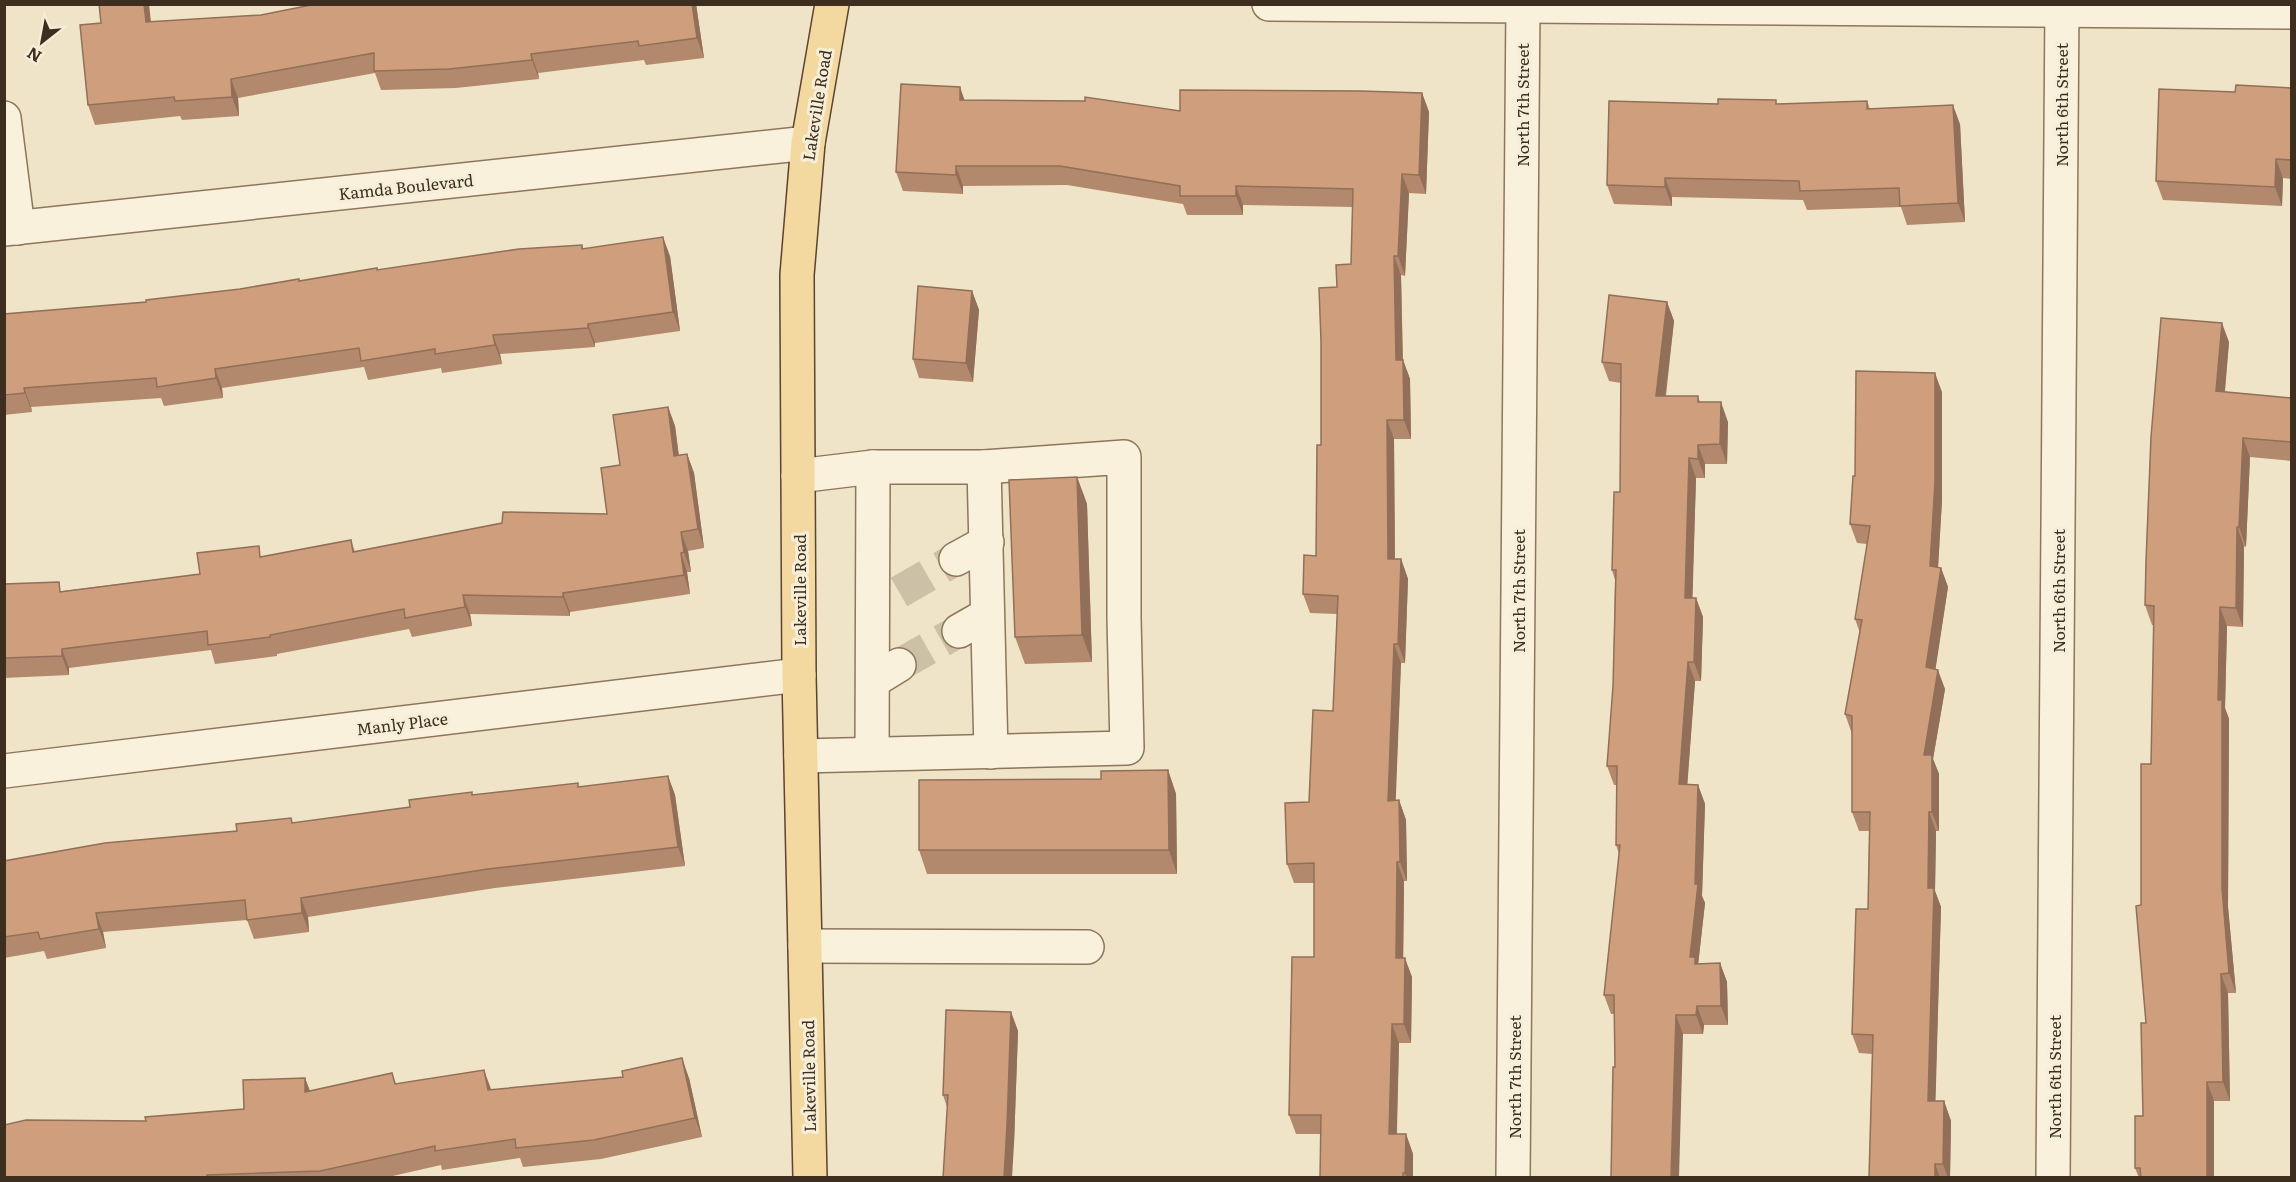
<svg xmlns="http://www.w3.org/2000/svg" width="2296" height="1182" viewBox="0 0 2296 1182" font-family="Literata,serif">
  <rect width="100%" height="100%" fill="#f0e4c8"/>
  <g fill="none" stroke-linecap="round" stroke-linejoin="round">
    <g stroke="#ccc0a6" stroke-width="33" stroke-dasharray="33 16" stroke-linecap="butt">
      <path d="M899,592L956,559"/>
      <path d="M899,665L959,631"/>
    </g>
    <defs>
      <g id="minor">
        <path d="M1269,4L2292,12"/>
        <path d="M4,118L18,228"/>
        <path d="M4,229L808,143"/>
        <path d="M798,476L873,467H984L991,752"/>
        <path d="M956,559L987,542"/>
        <path d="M959,631L987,615"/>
        <path d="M873,681L899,665"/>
        <path d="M872,754L873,467"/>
        <path d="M801,756L1127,748L1124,618V457L984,467"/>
        <path d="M4,771L799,675"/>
        <path d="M805,946L1087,947"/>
        <path d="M1513,1178L1523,4"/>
        <path d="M2053,1178L2062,4"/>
      </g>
      <path id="major" d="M810,1178L799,675L797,275L808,143L832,4"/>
    </defs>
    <use href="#minor" stroke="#8d765c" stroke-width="36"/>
    <use href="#major" stroke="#5b4430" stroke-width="36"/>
    <use href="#minor" stroke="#faf1dc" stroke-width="33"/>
    <use href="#major" stroke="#f3d9a0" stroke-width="33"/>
  </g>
  <g fill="#b2896c">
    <path d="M316,4H696L704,58L646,65L644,60L538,73L539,79L456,88L381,90L375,73L238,98L239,116L182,120L180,116L95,125L88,105L101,23L151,22L261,15Z"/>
    <path d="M2292,88V179L2283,178L2282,206L2163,200L2156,181L2235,92Z"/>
    <path d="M1422,93L1429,112L1426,194L1409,193L1405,276L1401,275L1403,360L1410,379L1411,439H1394L1395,559H1401L1408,579L1405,663H1401L1395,800H1399L1406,820L1407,881H1404L1403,958L1412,977L1411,1043H1399L1397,1134H1406L1413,1154V1178H1320L1321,1134H1296L1289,1115L1314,957V883H1294L1287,864L1309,802L1333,711L1337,614L1310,613L1303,594L1316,556L1321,445L1337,287L1351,264L1353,207L1243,205V215H1187L1183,204L1067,185L963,186V194L903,191L896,172L965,100L1180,111Z"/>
    <path d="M1867,101L1870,109L1960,124L1965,222L1907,225L1901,207L1807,210L1803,200L1672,197V206L1614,204L1607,185L1718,104H1778Z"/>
    <path d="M582,245L583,248L670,256L680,331L595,343V347L500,354L502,364L442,373L441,368L368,380L364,367L222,388L223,398L164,406L161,398L31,407L32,412L4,415V314L146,302L378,270Z"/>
    <path d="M972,291L979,310L973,382L919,378L913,359Z"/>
    <path d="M1667,302L1674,321L1666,396H1698L1700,402L1728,422L1727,464H1705V478H1696L1692,598H1696L1703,617L1701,681H1695L1687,785H1698L1705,804L1702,896L1705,903L1698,964L1720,963L1727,982L1728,1025H1704L1703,1034H1683L1615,1067L1614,1014H1611L1604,995L1619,854L1616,845L1617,785H1614L1607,766L1613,686L1615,580L1612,570L1620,492L1621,383L1609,381L1602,362Z"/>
    <path d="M2229,342L2225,392L2292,398V461L2250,457L2246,547L2244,546L2243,627L2227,626L2225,708L2229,719L2228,907L2236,993H2228L2230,1101H2214V1178H2139L2135,1168L2143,1116L2146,1023L2141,905L2151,764L2154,625H2152L2145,605Z"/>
    <path d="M1942,392V500L1938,568H1941L1948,587L1935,669L1945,689L1933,759L1939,774V831H1936L1935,891L1941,907L1935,1101H1944L1951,1121L1950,1178H1869L1872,1054L1859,1053L1852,1034L1868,909L1869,831H1859L1852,812V734L1845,714L1860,633L1855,619L1867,544L1857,543L1850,524L1855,476Z"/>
    <path d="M668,407L675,426L679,455L687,454L694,473L704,548L688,551L691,572H687L690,594L570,612V616L470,614L472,626L412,637L409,629L277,654V656L215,664L211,650L69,668V675L4,678V584L62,591L200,574L263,557L351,540L355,552L607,514L620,465Z"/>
    <path d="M1077,477L1087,504L1092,662L1025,664L1015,637Z"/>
    <path d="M1168,770L1176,794L1177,874H927L919,850L1101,779Z"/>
    <path d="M668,776L675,795L685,866L495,888L308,917L309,932L254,939L247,920L103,932L106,948L47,959L44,951L4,958V861L237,831L293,823L410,807L473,795L579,787Z"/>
    <path d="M1011,1012L1018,1031L1014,1144L947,1107L943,1095Z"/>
    <path d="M392,1073L396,1084L491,1090L689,1078L702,1137L601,1159L523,1167L520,1158L442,1170L441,1165L384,1178H4L146,1121L244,1109L305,1078L310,1091Z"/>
  </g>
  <g fill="#916f58">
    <path d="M144,4H149L153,41L146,22Z"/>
    <path d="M692,4H696L704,58L697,38Z"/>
    <path d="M531,54L538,73L539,79L532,60Z"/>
    <path d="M231,79L238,98L239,116L232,97Z"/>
    <path d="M960,87L967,107L960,100Z"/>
    <path d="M1422,93L1429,112L1426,194L1419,175Z"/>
    <path d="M1953,105L1960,124L1965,222L1958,203Z"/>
    <path d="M2276,159L2283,178L2282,206L2275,187Z"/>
    <path d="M956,166L963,186V194L956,175Z"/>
    <path d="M1402,174L1409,193L1405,276L1398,256Z"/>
    <path d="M1665,178L1672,197V206L1665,187Z"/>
    <path d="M1236,186L1243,205V215L1236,196Z"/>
    <path d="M663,237L670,256L680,331L673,312Z"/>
    <path d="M1394,256L1401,275L1403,379L1396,360Z"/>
    <path d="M972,291L979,310L973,382L966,363Z"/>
    <path d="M1667,302L1674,321L1663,415L1656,396Z"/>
    <path d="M2222,323L2229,342L2223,410L2216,391Z"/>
    <path d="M588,324L595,343V347L588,328Z"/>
    <path d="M493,335L500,354L502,364L495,345Z"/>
    <path d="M1403,360L1410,379L1411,439L1404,420Z"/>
    <path d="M215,369L222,388L223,398L216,378Z"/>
    <path d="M1935,373L1942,392V500L1937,585L1930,566Z"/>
    <path d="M24,388L31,407L32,412L25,393Z"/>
    <path d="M1721,402L1728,422L1727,464L1720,444Z"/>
    <path d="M668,407L675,426L681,475L674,456Z"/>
    <path d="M1387,420L1394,439L1395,578L1388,559Z"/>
    <path d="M2243,438L2250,457L2246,547L2239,527Z"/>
    <path d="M1698,445L1705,464V478L1698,459Z"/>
    <path d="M687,454L694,473L704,548L698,529Z"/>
    <path d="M1689,458L1696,478L1692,617L1685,598Z"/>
    <path d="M1077,477L1087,504L1092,662L1082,635Z"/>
    <path d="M2237,527L2244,546L2243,627L2236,608Z"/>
    <path d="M681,532L688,551L691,572L684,552Z"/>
    <path d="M681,553L687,572L690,594L684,575Z"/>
    <path d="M1401,559L1408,579L1405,663L1398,644Z"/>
    <path d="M1941,568L1948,587L1933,686L1926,667Z"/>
    <path d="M563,593L570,612V616L563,597Z"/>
    <path d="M463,595L470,614L472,626L465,607Z"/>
    <path d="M1696,598L1703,617L1701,681L1694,662Z"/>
    <path d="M2220,607L2227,626L2225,708L2229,719L2228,907L2236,993L2229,973L2222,888L2218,700Z"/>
    <path d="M1394,644L1401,663L1395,820L1388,801Z"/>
    <path d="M62,649L69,668V675L62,656Z"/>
    <path d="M1688,662L1695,681L1686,803L1679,784Z"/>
    <path d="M1938,670L1945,689L1933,759L1939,774V831L1932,812L1924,755Z"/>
    <path d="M1168,770L1176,794L1177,874L1169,850Z"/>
    <path d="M668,776L675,795L685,866L678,847Z"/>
    <path d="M1698,785L1705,804L1702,896L1705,903L1698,966L1702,976L1690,957L1695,884Z"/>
    <path d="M1399,800L1406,820L1407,881L1400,862Z"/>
    <path d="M1929,812L1936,831L1935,891L1941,907L1935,1120L1928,1101V888Z"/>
    <path d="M1397,862L1404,881L1403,977L1396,958Z"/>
    <path d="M301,898L308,917L309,932L302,913Z"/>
    <path d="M96,913L103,932L106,948L99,929Z"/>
    <path d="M1405,958L1412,977L1411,1043L1404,1024Z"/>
    <path d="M1720,963L1727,982L1728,1025L1721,1006Z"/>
    <path d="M2221,974L2228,993L2230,1101L2223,1082Z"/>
    <path d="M1697,1006L1704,1025L1703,1034L1696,1015Z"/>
    <path d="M1011,1012L1018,1031L1014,1144L1012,1178H1004Z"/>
    <path d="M1676,1015L1683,1034L1679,1178H1671Z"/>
    <path d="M1392,1024L1399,1043L1396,1153L1389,1134Z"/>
    <path d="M682,1058L689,1078L702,1137L695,1118Z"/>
    <path d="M484,1070L491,1089L488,1090Z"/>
    <path d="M305,1078L312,1097L305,1092Z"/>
    <path d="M2207,1082L2214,1101V1178H2207Z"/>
    <path d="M1944,1101L1951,1121L1950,1178H1948L1943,1164Z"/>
    <path d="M1406,1134L1413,1154V1178H1407L1405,1173Z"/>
    <path d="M1935,1164L1940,1178H1935Z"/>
  </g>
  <g fill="#cf9f7d" stroke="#916f58" stroke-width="1.5">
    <path d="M99,4H144L146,22L261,15L316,4H692L697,38L639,46L638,41L531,54L532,60L449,69L374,71V53L231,79L232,97L175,101L174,97L88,105L80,25L101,23Z"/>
    <path d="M901,84L960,87V100L1085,101V97L1180,111V90L1361,91L1422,93L1419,175L1402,174L1398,256H1394L1396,360H1403L1404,420H1387L1388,559H1401L1398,644H1394L1388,801L1399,800L1400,862H1397L1396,958H1405L1404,1024H1392L1389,1134H1406L1405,1173H1403V1178H1320L1321,1115H1289L1292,957H1314V863L1287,864L1285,803L1309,802L1313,710L1333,711L1338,596L1303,594L1304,555L1316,556L1317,445H1321V341L1319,288L1337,287L1336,265L1351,264L1353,189L1236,186V196H1180V186L1060,166H956V175L896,172Z"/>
    <path d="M2236,85L2292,88V160L2276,159L2275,187L2156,181L2159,89L2235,92Z"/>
    <path d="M1718,99L1776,100V104L1867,101V109L1953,105L1958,203L1900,206L1899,188L1800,191L1799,181L1665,178V187L1607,185L1609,101L1718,104Z"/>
    <path d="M663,237L673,312L588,324V328L493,335L495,345L435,354V349L361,361L359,348L215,369L216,378L157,387L156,378L24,388L25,393L4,395V314L146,302V300L240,289L299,279V281L377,268V270L519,249L582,245V249Z"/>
    <path d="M918,286L972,291L966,363L913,359Z"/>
    <path d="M1609,295L1667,302L1656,396H1698V402H1721L1720,444L1698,445V459L1689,458L1685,598H1696L1694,662H1688L1679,784L1698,785L1695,884H1698L1690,957H1695V964L1720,963L1721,1006H1697L1696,1015H1676L1671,1178H1611L1613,1067H1615L1614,995H1604L1620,845H1616L1617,766H1607L1613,686L1616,570H1612L1614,492H1620L1621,364L1602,362Z"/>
    <path d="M2161,318L2222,323L2216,391L2292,398V442L2243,438L2239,527H2237L2236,608L2220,607L2218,700H2222V888L2229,973L2221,974L2223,1082H2207V1178H2141L2140,1168H2135V1116H2143L2141,1023H2146L2136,906L2141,905V764H2151L2154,606L2145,605L2146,561L2151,437Z"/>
    <path d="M1856,371L1935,373V481L1930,566L1941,568L1926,667L1938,670L1924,755H1932V812H1929L1928,888H1934L1928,1101H1944L1943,1164H1935V1178H1869L1873,1035L1852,1034L1856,909H1868L1870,812H1852V716L1845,714L1862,620L1855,619L1870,526L1850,524L1853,476H1855Z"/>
    <path d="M668,407L674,456L687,454L698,529L681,532L684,552L681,553L684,575L563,593V597L463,595L465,607L405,618L404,609L270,635V637L208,645L207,631L62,649V656L4,658V584L59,582L60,592L200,574L197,553L259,546L260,557L351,540L353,552L502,523L503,512L607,514L601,468L620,465L613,415Z"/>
    <path d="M1077,477L1082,635L1015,637L1009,480Z"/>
    <path d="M1168,770L1169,850H919V780L1101,779V771Z"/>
    <path d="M668,776L678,847L488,869L301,898L302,913L247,920L245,900L96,913L99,929L40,939L38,932L4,937V861L105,843L237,831L236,824L291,818L292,823L410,807L409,800L472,792V795L578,783V787Z"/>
    <path d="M946,1010L1011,1012L1007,1125L1004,1178H943L948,1095H943Z"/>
    <path d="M682,1058L695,1118L594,1140L516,1148L515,1139L435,1151V1146L320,1171L207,1175L208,1178H4V1125L26,1120L146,1121L145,1117L244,1109L243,1080L305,1078V1092L392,1073L395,1084L484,1070L488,1090L623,1077L622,1071Z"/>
  </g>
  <g text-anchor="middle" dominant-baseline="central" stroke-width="6" stroke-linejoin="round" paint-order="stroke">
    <g font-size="16" fill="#3d2e20" stroke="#f7eed8">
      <text transform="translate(816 105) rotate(-81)">Lakeville Road</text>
      <text transform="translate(1522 105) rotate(-90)">North 7th Street</text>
      <text transform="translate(2061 105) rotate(-90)">North 6th Street</text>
      <text transform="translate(406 186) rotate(-6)">Kamda Boulevard</text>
      <text transform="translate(799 590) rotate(-90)">Lakeville Road</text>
      <text transform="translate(1518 591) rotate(-90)">North 7th Street</text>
      <text transform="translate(2058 591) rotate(-90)">North 6th Street</text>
      <text transform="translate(402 723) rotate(-7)">Manly Place</text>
      <text transform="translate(808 1076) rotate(-91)">Lakeville Road</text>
      <text transform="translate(1514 1077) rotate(-90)">North 7th Street</text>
      <text transform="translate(2054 1077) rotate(-90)">North 6th Street</text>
    </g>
  </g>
  <rect width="2296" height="1182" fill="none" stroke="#3d2e20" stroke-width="12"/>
  <g transform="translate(42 42) rotate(211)" stroke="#f7eed8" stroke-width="4.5" paint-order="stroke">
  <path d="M0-4.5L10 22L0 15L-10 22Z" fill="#3d2e20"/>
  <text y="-9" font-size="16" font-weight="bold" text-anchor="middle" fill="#3d2e20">N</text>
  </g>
</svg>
